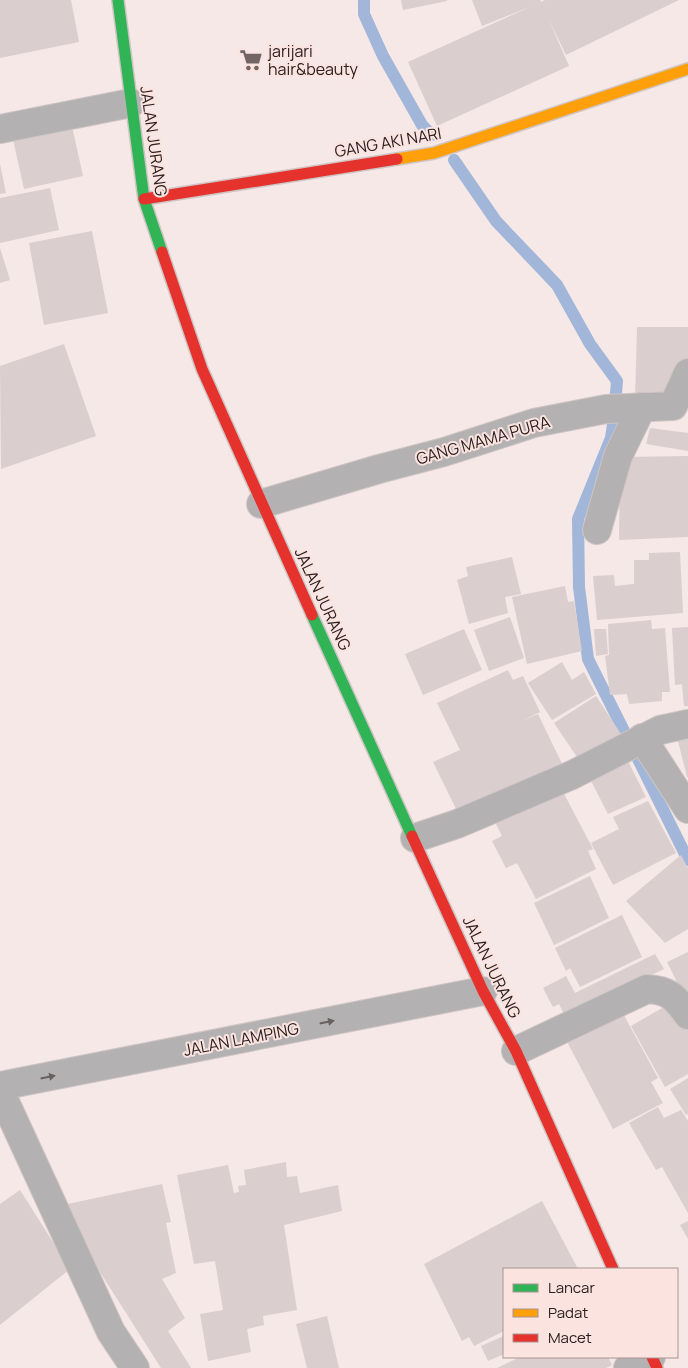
<svg xmlns="http://www.w3.org/2000/svg" width="688" height="1368" viewBox="0 0 688 1368" font-family="Manrope,sans-serif">
  <rect width="100%" height="100%" fill="#f5e8e6"/>
  <g fill="none" stroke-linecap="round" stroke-linejoin="round">
    <g stroke="#a2b6d9" stroke-width="12">
      <path d="M364,0V14L383,56L422,125L432,135"/>
      <path d="M454,160L496,221L557,285L590,344L617,381L616,393"/>
      <path d="M613,424L611,438L578,519L579,587L588,659L626,735"/>
      <path d="M637,757L688,860"/>
    </g>
  </g>
  <g fill="#dacfce">
    <path d="M0,0H71L79,42L0,58Z"/>
    <path d="M401,0H447V1L403,10Z"/>
    <path d="M472,0H540L541,2L545,0H679L566,55L548,18L569,66L437,126L408,62L532,6L482,26Z"/>
    <path d="M71,122L83,176L24,189L12,135Z"/>
    <path d="M0,164L6,193L0,194Z"/>
    <path d="M50,188L59,230L0,243V198Z"/>
    <path d="M92,231L108,313L44,325L29,243Z"/>
    <path d="M0,248L10,280L0,283Z"/>
    <path d="M637,327H688V364H677L676,390L671,400H635Z"/>
    <path d="M64,344L96,436L1,469L0,366Z"/>
    <path d="M650,428L688,433V451L646,444Z"/>
    <path d="M688,456V537L619,540L620,470L627,457Z"/>
    <path d="M680,552L683,613L597,620L593,576L614,575L615,586L634,584V560H649V553Z"/>
    <path d="M512,557L521,594L505,597L508,613L469,624L457,580L468,576L466,567Z"/>
    <path d="M565,586L568,602L574,601L582,651L527,664L512,597Z"/>
    <path d="M510,617L524,658L489,671L474,630Z"/>
    <path d="M651,620L652,629L665,628L670,692H662V701L629,704L627,694L610,695L605,656L609,655L608,624Z"/>
    <path d="M688,627V706H684L682,684L675,685L672,628Z"/>
    <path d="M464,629L482,670L423,695L405,654Z"/>
    <path d="M594,629H606L608,654L596,656Z"/>
    <path d="M562,662L572,680L584,672L596,694L552,720L528,683Z"/>
    <path d="M508,670L513,680L523,676L540,712L522,721L538,714L565,770L461,819L433,762L460,750L437,703Z"/>
    <path d="M596,696L621,734L579,760L554,723Z"/>
    <path d="M688,739V777H687L678,741Z"/>
    <path d="M627,759L646,797L608,814L589,777Z"/>
    <path d="M561,788L593,849L588,851L596,869L536,899L517,863L506,868L492,841L502,836L494,820Z"/>
    <path d="M648,801L676,853L613,885L591,843L619,829L613,817Z"/>
    <path d="M681,855L688,868V929L665,943L626,901Z"/>
    <path d="M590,876L609,918L554,945L534,903Z"/>
    <path d="M622,915L642,957L580,987L570,968L566,971L555,948Z"/>
    <path d="M688,952V1004L667,962Z"/>
    <path d="M655,954L664,969L580,1009L567,1020L559,1004L553,1007L543,988L566,976L575,993Z"/>
    <path d="M620,1008L658,1078L651,1082L663,1103L613,1129L564,1036Z"/>
    <path d="M662,1008L688,1022V1074L665,1087L631,1026Z"/>
    <path d="M688,1078V1114L686,1115L670,1089Z"/>
    <path d="M658,1107L664,1118L681,1110L688,1121V1213L662,1167L656,1170L629,1123Z"/>
    <path d="M286,1162L287,1177L297,1176L300,1193L338,1185L342,1211L284,1225L297,1310L263,1316L264,1325L247,1329L251,1352L208,1361L200,1314L223,1310L215,1261L194,1264L177,1175L228,1165L234,1193L239,1192L238,1186L246,1185L244,1170Z"/>
    <path d="M162,1184L171,1222L166,1223L176,1273L162,1279L185,1318L168,1331L191,1368H161L58,1206Z"/>
    <path d="M20,1190L70,1269L0,1325V1204Z"/>
    <path d="M542,1201L578,1269H504V1331L474,1346L469,1337L462,1341L424,1264Z"/>
    <path d="M688,1221V1239L680,1225Z"/>
    <path d="M327,1316L339,1368H307L296,1324Z"/>
    <path d="M504,1336V1354L488,1361L481,1346Z"/>
    <path d="M520,1357H608L612,1365L606,1368H497Z"/>
  </g>
  <g fill="none" stroke-linecap="round" stroke-linejoin="round">
    <defs>
      <g id="street">
        <path d="M0,129L131,103"/>
        <path d="M261,504L379,469L444,452L534,423L606,409L673,406L688,373"/>
        <path d="M597,530L618,456L642,407"/>
        <path d="M642,738L688,809"/>
        <path d="M415,838L457,824L572,775L660,730L688,724"/>
        <path d="M516,1051L647,989C669,990 675,997 688,1015"/>
        <path d="M0,1086L483,991"/>
        <path d="M0,1091L111,1332L135,1368"/>
        <path d="M628,1368L651,1357"/>
      </g>
      <g id="fast">
        <path d="M118,0L144,199L162,252"/>
        <path d="M312,615L412,836"/>
      </g>
      <path id="slow" d="M397,159L434,153L688,69"/>
      <g id="jam">
        <path d="M144,199L397,159"/>
        <path d="M162,252L202,369L312,615"/>
        <path d="M412,836L483,991L516,1051L613,1269"/>
        <path d="M652,1357L657,1368"/>
      </g>
    </defs>
    <use href="#street" stroke="#cfc5c4" stroke-width="30"/>
    <use href="#fast" stroke="#cfc5c4" stroke-width="14"/>
    <use href="#slow" stroke="#cfc5c4" stroke-width="14"/>
    <use href="#jam" stroke="#cfc5c4" stroke-width="14"/>
    <use href="#street" stroke="#b4b1b3" stroke-width="28"/>
    <use href="#fast" stroke="#30b455" stroke-width="11"/>
    <use href="#slow" stroke="#ff9f0a" stroke-width="11"/>
    <use href="#jam" stroke="#e5322d" stroke-width="11"/>
  </g>
  <defs><path id="oneway-solid" d="M-6-.8H1V-3.2L6.5 0L1 3.2V.8H-6Z" transform="scale(1.25)"/></defs>
  <g fill="#686161">
    <use href="#oneway-solid" transform="translate(327 1022) rotate(-11)"/>
    <use href="#oneway-solid" transform="translate(48 1077) rotate(-11)"/>
  </g>
  <defs>
    <symbol id="supermarket-bare" viewBox="-9 -9 18 18"><path d="M-6-5.5h2.5l.6 2H6L4.5 2H-2.5L-4.4-4H-6ZM-1.5 3.2a1.3 1.3 0 1 0 .1 0ZM3 3.2a1.3 1.3 0 1 0 .1 0Z" fill="#716664" stroke="#fbe3e0" stroke-width="2.5" paint-order="stroke"/></symbol>
  </defs>
  <g fill-rule="evenodd">
    <use href="#supermarket-bare" x="235" y="44" width="32" height="32"/>
  </g>
  <g text-anchor="middle" dominant-baseline="central" stroke-width="4" stroke-linejoin="round" paint-order="stroke">
    <g font-size="16" fill="#2a201e" stroke="#fbe3e0" text-anchor="start">
      <text x="268" y="51">jarijari<tspan x="268" dy="18">hair&amp;beauty</tspan></text>
    </g>
    <g font-size="16" fill="#2a201e" stroke="#fbe3e0">
      <text transform="translate(154 141) rotate(82)">JALAN JURANG</text>
      <text transform="translate(388 142) rotate(-10)">GANG AKI NARI</text>
      <text transform="translate(483 440) rotate(-16)">GANG MAMA PURA</text>
      <text transform="translate(323 599) rotate(65)">JALAN JURANG</text>
      <text transform="translate(492 967) rotate(64)">JALAN JURANG</text>
      <text transform="translate(241 1039) rotate(-11)">JALAN LAMPING</text>
    </g>
  </g>
  <rect x="503" y="1268" width="175" height="90" fill="#fbe3e0" stroke="#a79592"/>
  <rect x="513" y="1284" width="25" height="8" fill="#30b455" stroke="#a79592"/>
  <text x="548" y="1293" font-size="15" fill="#2a201e">Lancar</text>
  <rect x="513" y="1309" width="25" height="8" fill="#ff9f0a" stroke="#a79592"/>
  <text x="548" y="1318" font-size="15" fill="#2a201e">Padat</text>
  <rect x="513" y="1334" width="25" height="8" fill="#e5322d" stroke="#a79592"/>
  <text x="548" y="1343" font-size="15" fill="#2a201e">Macet</text>
</svg>
